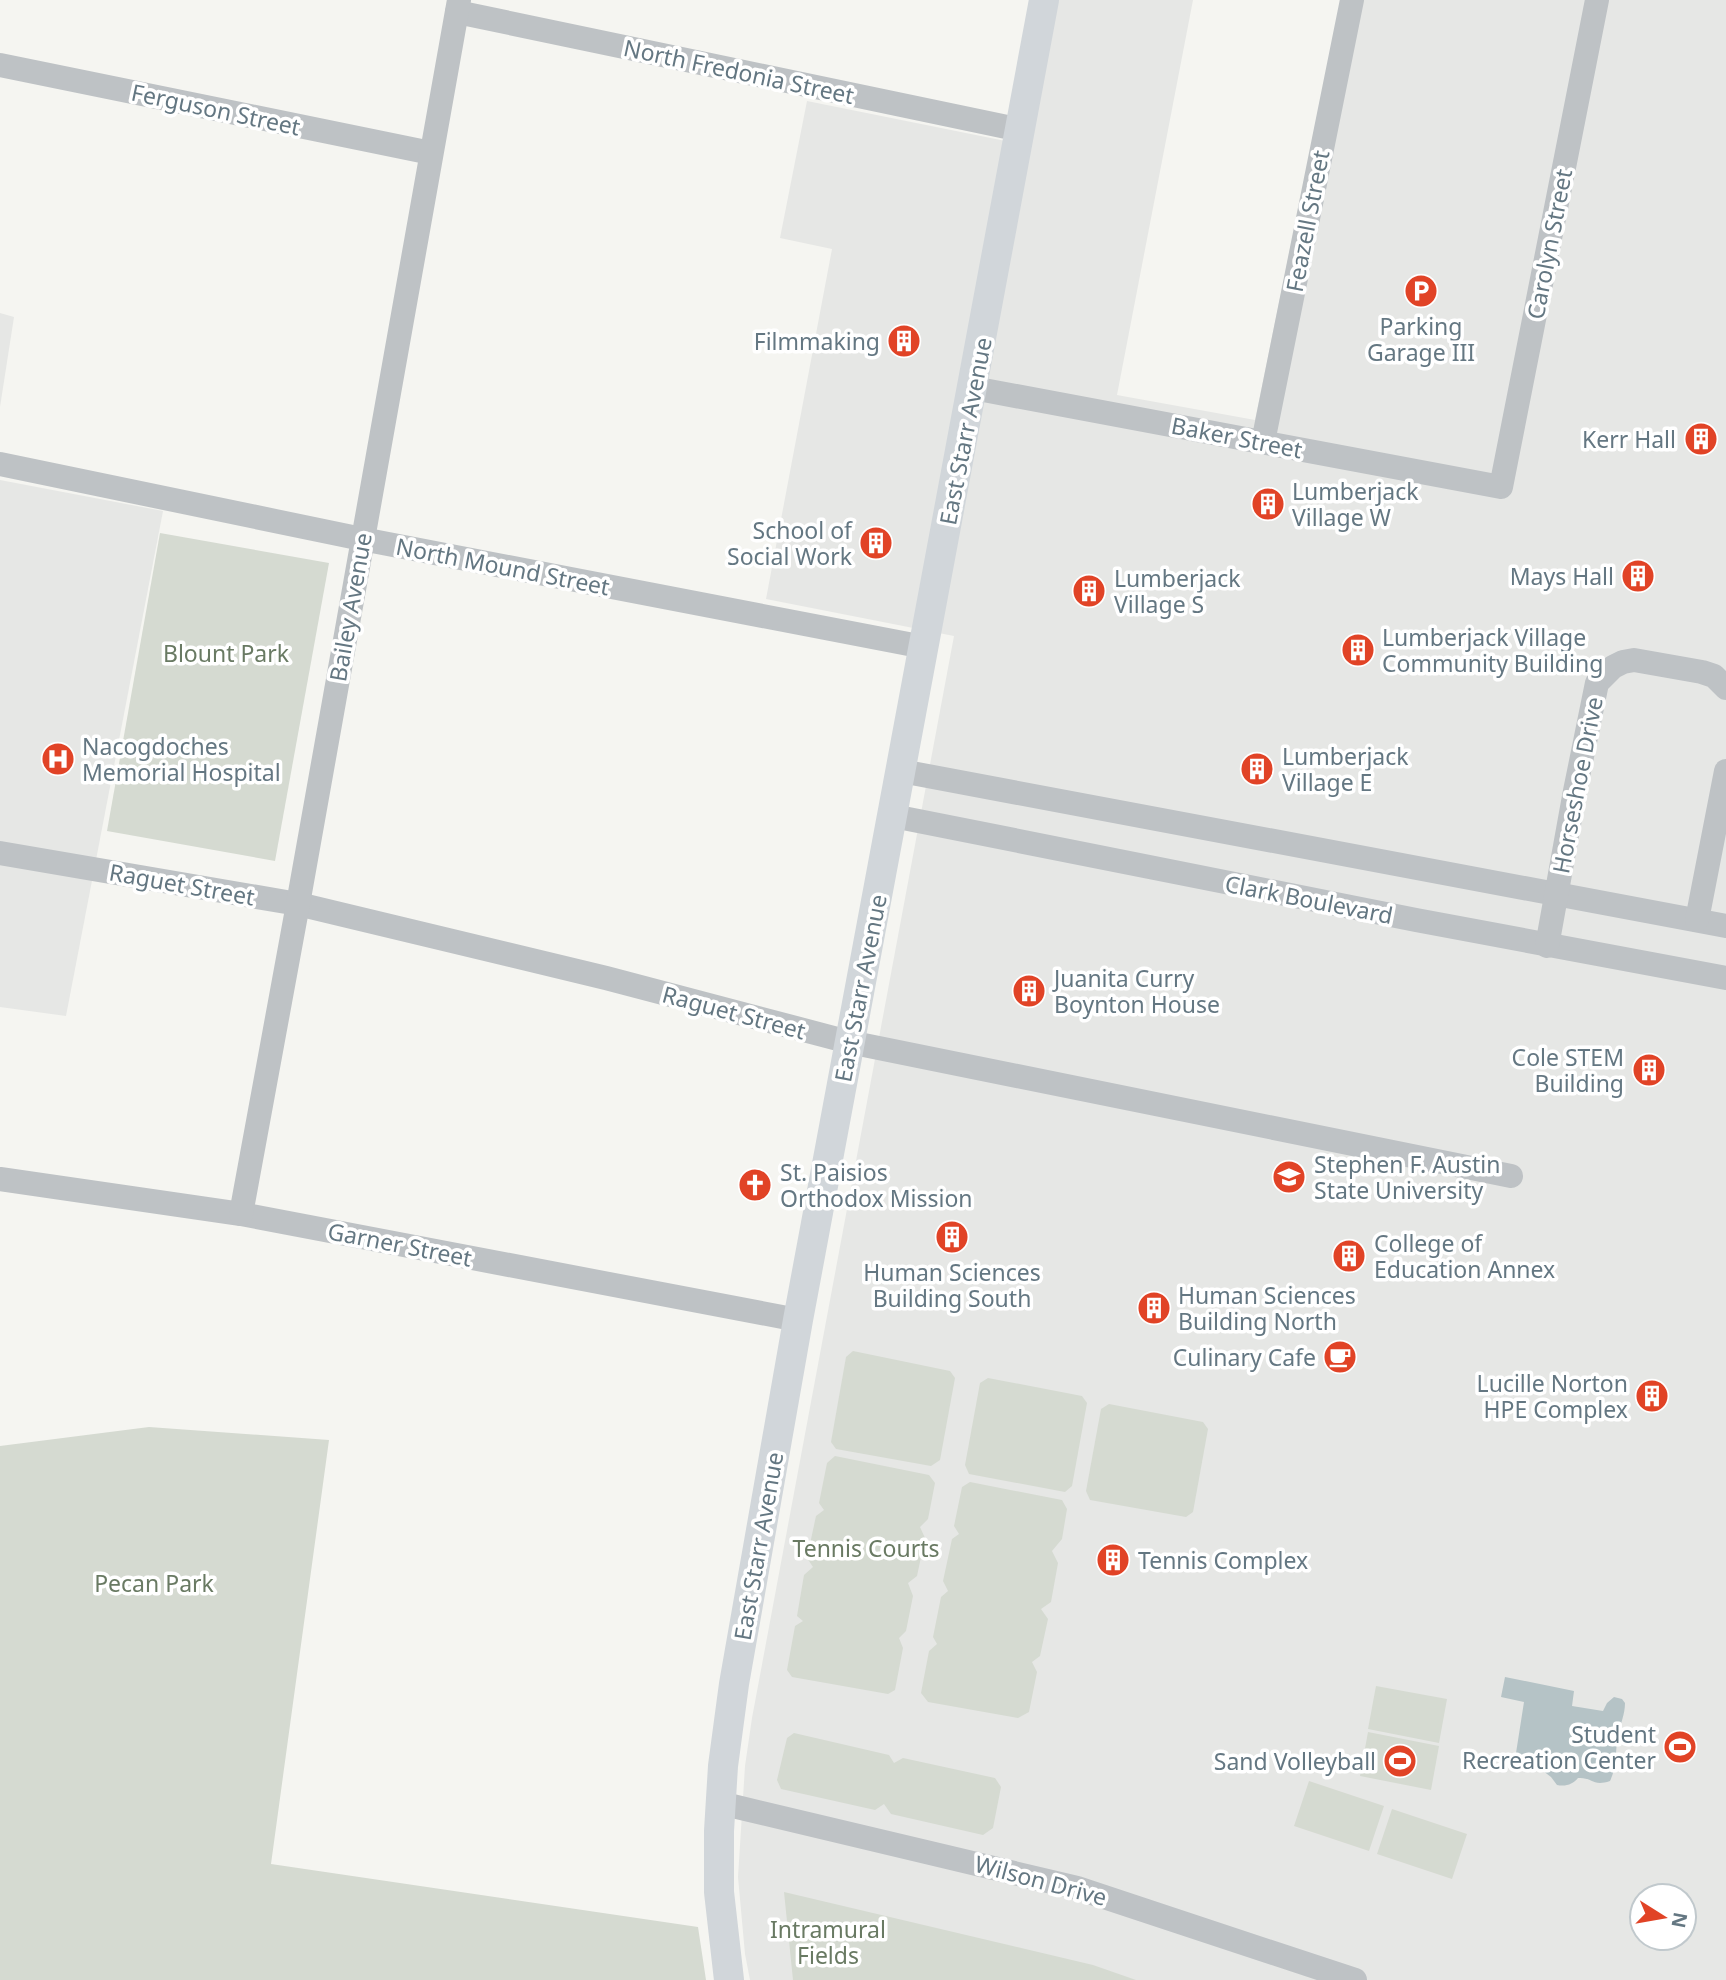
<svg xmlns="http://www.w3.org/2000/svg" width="1726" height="1980" viewBox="0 0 1726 1980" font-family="'Noto Sans',sans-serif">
  <rect width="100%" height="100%" fill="#f5f5f1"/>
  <g fill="#e6e7e5" fill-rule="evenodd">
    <path d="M1057,0H1193L1117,395L1255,420L1341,0H1726V1980H750L745,1954L738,1877L745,1766L752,1718L954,636L766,599L832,249L780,238L807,101L1031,146ZM1642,1896H1684V1938H1642Z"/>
    <path d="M0,313L14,317L0,407Z"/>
    <path d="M0,480L163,511L66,1016L0,1007Z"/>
  </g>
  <g fill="#d5dad1">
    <path d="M160,533L329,563L275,861L107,831Z"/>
    <path d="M853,1351L950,1371L955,1378L940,1460L931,1466L836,1449L831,1442L846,1357Z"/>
    <path d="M988,1378L1082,1396L1087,1403L1072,1486L1065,1492L969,1474L965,1465L980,1383Z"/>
    <path d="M1109,1404L1203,1422L1208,1429L1193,1512L1186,1517L1090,1500L1086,1491L1101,1409Z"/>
    <path d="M149,1427L329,1440L271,1864L698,1927L706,1980H0V1446Z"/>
    <path d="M835,1456L929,1475L935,1483L928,1519L920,1527L925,1538L917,1576L908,1583L913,1596L906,1631L899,1638L903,1648L895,1690L888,1694L792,1677L787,1670L795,1626L803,1621L797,1616L804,1575L813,1567L807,1558L816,1516L824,1510L819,1503L827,1463Z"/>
    <path d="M970,1482L1062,1500L1067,1509L1062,1539L1052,1551L1058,1563L1051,1602L1041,1609L1048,1619L1040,1656L1032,1662L1037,1672L1029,1712L1018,1718L928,1702L921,1693L929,1651L937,1644L933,1637L941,1597L948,1591L943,1581L952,1539L959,1534L954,1526L962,1487Z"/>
    <path d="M1376,1686L1447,1699L1439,1743L1368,1729Z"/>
    <path d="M1368,1732L1439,1746L1431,1790L1360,1776Z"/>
    <path d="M794,1733L889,1755L894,1763L903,1758L995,1778L1001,1787L993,1828L983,1835L891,1814L884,1804L875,1810L781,1789L777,1780L787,1738Z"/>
    <path d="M1309,1781L1384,1806L1369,1851L1294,1826Z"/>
    <path d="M1392,1809L1467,1834L1452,1879L1377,1854Z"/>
    <path d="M784,1892L1093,1965L1136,1980H793Z"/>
  </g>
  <path fill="#b5c3c6" d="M1505,1677L1574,1691L1572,1706L1603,1711L1607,1703L1614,1697L1622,1699L1625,1703C1625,1715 1620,1724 1618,1736C1615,1751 1617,1767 1610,1781C1592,1787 1593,1777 1578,1778C1573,1784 1566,1787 1557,1785L1551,1777L1522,1755L1516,1753L1524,1702L1501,1697Z"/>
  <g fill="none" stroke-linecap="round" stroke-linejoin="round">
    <g stroke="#bec2c5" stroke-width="24">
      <path d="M457,12L1021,130"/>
      <path d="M0,65L431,153"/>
      <path d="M973,388L1501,487L1597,0"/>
      <path d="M1263,442L1352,0"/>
      <path d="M0,464L362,539L924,647"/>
      <path d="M901,771L1726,926"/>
      <path d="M893,816L1416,920L1726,978"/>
      <path d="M0,853L298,904L606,978L849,1042L1511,1176"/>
      <path d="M1697,920L1726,771"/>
      <path d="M1547,946L1575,791L1597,683L1613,667L1623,662L1634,660L1702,672L1714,676L1726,688"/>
      <path d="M0,1179L241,1214L798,1320"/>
      <path d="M241,1214L298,904L459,0"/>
      <path d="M720,1803L1077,1888L1355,1980"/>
    </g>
    <path stroke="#d1d6da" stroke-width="30" d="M729,1980L719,1892V1831L723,1766L734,1684L798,1320L1044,0"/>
  </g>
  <defs>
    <symbol id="parking-disc" viewBox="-11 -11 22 22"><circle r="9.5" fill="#e14326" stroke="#fff"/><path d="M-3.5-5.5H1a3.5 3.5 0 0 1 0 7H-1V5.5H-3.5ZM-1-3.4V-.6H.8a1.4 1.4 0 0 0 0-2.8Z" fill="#fff"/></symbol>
    <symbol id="building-disc" viewBox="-11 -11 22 22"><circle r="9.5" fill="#e14326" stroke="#fff"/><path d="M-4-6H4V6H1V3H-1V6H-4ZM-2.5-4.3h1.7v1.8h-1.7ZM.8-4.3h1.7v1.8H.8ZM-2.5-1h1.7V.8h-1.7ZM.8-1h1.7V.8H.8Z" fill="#fff"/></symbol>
    <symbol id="hospital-disc" viewBox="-11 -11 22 22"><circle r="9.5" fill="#e14326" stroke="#fff"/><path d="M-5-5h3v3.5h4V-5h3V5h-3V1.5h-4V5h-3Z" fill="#fff"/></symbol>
    <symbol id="university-disc" viewBox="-11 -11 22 22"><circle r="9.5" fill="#e14326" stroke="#fff"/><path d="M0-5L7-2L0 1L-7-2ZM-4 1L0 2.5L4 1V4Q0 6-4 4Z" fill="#fff"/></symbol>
    <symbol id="church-disc" viewBox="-11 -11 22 22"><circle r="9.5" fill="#e14326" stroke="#fff"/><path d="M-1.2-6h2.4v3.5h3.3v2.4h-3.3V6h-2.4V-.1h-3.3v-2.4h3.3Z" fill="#fff"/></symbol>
    <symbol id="cafe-disc" viewBox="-11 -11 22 22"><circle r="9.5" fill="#e14326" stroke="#fff"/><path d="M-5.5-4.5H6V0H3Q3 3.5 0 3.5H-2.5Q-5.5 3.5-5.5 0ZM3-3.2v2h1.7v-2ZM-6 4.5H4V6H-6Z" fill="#fff"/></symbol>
    <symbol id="stadium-disc" viewBox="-11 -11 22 22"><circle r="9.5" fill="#e14326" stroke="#fff"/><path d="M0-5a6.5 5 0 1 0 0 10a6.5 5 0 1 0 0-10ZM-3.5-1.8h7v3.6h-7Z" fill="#fff"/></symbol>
  </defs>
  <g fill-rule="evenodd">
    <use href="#parking-disc" x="1402" y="272" width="38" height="38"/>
    <use href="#building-disc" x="885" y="322" width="38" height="38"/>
    <use href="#building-disc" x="1682" y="420" width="38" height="38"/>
    <use href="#building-disc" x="1249" y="485" width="38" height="38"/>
    <use href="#building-disc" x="857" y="524" width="38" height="38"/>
    <use href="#building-disc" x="1619" y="557" width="38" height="38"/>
    <use href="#building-disc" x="1070" y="572" width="38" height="38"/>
    <use href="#building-disc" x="1339" y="631" width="38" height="38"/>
    <use href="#hospital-disc" x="39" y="740" width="38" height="38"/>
    <use href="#building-disc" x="1238" y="750" width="38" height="38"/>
    <use href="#building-disc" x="1010" y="972" width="38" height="38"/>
    <use href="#building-disc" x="1630" y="1051" width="38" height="38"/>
    <use href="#university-disc" x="1270" y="1158" width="38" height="38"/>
    <use href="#church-disc" x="736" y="1166" width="38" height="38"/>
    <use href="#building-disc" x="933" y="1218" width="38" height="38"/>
    <use href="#building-disc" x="1330" y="1237" width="38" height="38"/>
    <use href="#building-disc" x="1135" y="1289" width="38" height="38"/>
    <use href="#cafe-disc" x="1321" y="1338" width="38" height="38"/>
    <use href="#building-disc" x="1633" y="1377" width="38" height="38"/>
    <use href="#building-disc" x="1094" y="1541" width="38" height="38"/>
    <use href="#stadium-disc" x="1661" y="1728" width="38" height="38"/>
    <use href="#stadium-disc" x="1381" y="1742" width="38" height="38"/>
  </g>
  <g text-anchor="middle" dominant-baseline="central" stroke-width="7" stroke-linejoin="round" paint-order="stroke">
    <g font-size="23" fill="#647782" stroke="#fff">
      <text transform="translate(739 71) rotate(12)">North Fredonia Street</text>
      <text transform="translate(216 109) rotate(12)">Ferguson Street</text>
      <text transform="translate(1307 221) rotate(-79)">Feazell Street</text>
      <text transform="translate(1549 244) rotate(-79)">Carolyn Street</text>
      <text transform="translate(965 431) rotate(-79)">East Starr Avenue</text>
      <text transform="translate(1237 437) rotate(11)">Baker Street</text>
      <text transform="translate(503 566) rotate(11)">North Mound Street</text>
      <text transform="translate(350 607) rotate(-80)">Bailey Avenue</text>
      <text transform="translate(1577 785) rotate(-79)">Horseshoe Drive</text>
      <text transform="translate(182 884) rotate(10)">Raguet Street</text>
      <text transform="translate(1309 899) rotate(11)">Clark Boulevard</text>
      <text transform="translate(860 988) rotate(-79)">East Starr Avenue</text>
      <text transform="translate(734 1012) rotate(15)">Raguet Street</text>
      <text transform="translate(400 1244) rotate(11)">Garner Street</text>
      <text transform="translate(758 1546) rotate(-80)">East Starr Avenue</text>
      <text transform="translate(1041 1880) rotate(15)">Wilson Drive</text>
    </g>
    <g font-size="23" fill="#647782" stroke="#fff" text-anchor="start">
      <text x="1421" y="326" text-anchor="middle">Parking<tspan x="1421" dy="26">Garage III</tspan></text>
      <text x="880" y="341" text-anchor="end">Filmmaking</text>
      <text x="1676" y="439" text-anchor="end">Kerr Hall</text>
      <text x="1292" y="491">Lumberjack<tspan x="1292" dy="26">Village W</tspan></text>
      <text x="852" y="530" text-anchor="end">School of<tspan x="852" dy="26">Social Work</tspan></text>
      <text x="1614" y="576" text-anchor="end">Mays Hall</text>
      <text x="1114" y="578">Lumberjack<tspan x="1114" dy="26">Village S</tspan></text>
      <text x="1382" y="637">Lumberjack Village<tspan x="1382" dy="26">Community Building</tspan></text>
      <text x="82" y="746">Nacogdoches<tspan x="82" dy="26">Memorial Hospital</tspan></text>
      <text x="1282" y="756">Lumberjack<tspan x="1282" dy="26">Village E</tspan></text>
      <text x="1054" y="978">Juanita Curry<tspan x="1054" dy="26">Boynton House</tspan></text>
      <text x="1624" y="1057" text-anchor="end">Cole STEM<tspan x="1624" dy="26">Building</tspan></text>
      <text x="1314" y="1164">Stephen F. Austin<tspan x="1314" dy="26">State University</tspan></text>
      <text x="780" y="1172">St. Paisios<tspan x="780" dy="26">Orthodox Mission</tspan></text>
      <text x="1374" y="1243">College of<tspan x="1374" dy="26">Education Annex</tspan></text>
      <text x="952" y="1272" text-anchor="middle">Human Sciences<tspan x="952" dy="26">Building South</tspan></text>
      <text x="1178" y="1295">Human Sciences<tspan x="1178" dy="26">Building North</tspan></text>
      <text x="1316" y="1357" text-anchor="end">Culinary Cafe</text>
      <text x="1628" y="1383" text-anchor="end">Lucille Norton<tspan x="1628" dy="26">HPE Complex</tspan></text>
      <text x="1138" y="1560">Tennis Complex</text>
      <text x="1656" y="1734" text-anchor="end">Student<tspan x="1656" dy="26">Recreation Center</tspan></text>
      <text x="1376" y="1761" text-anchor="end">Sand Volleyball</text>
    </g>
    <g font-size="23" fill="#697a63" stroke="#fff">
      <text x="226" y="653">Blount Park</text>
      <text x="866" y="1548">Tennis Courts</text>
      <text x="154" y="1583">Pecan Park</text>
      <text x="828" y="1929">Intramural<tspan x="828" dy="26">Fields</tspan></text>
    </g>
  </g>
  <g transform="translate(1663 1917) rotate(101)"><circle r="33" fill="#ffffff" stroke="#c1c9cd" stroke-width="2"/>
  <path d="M0-5L12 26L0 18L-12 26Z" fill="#e14326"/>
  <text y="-10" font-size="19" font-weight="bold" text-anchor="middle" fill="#647782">N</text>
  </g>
</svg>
